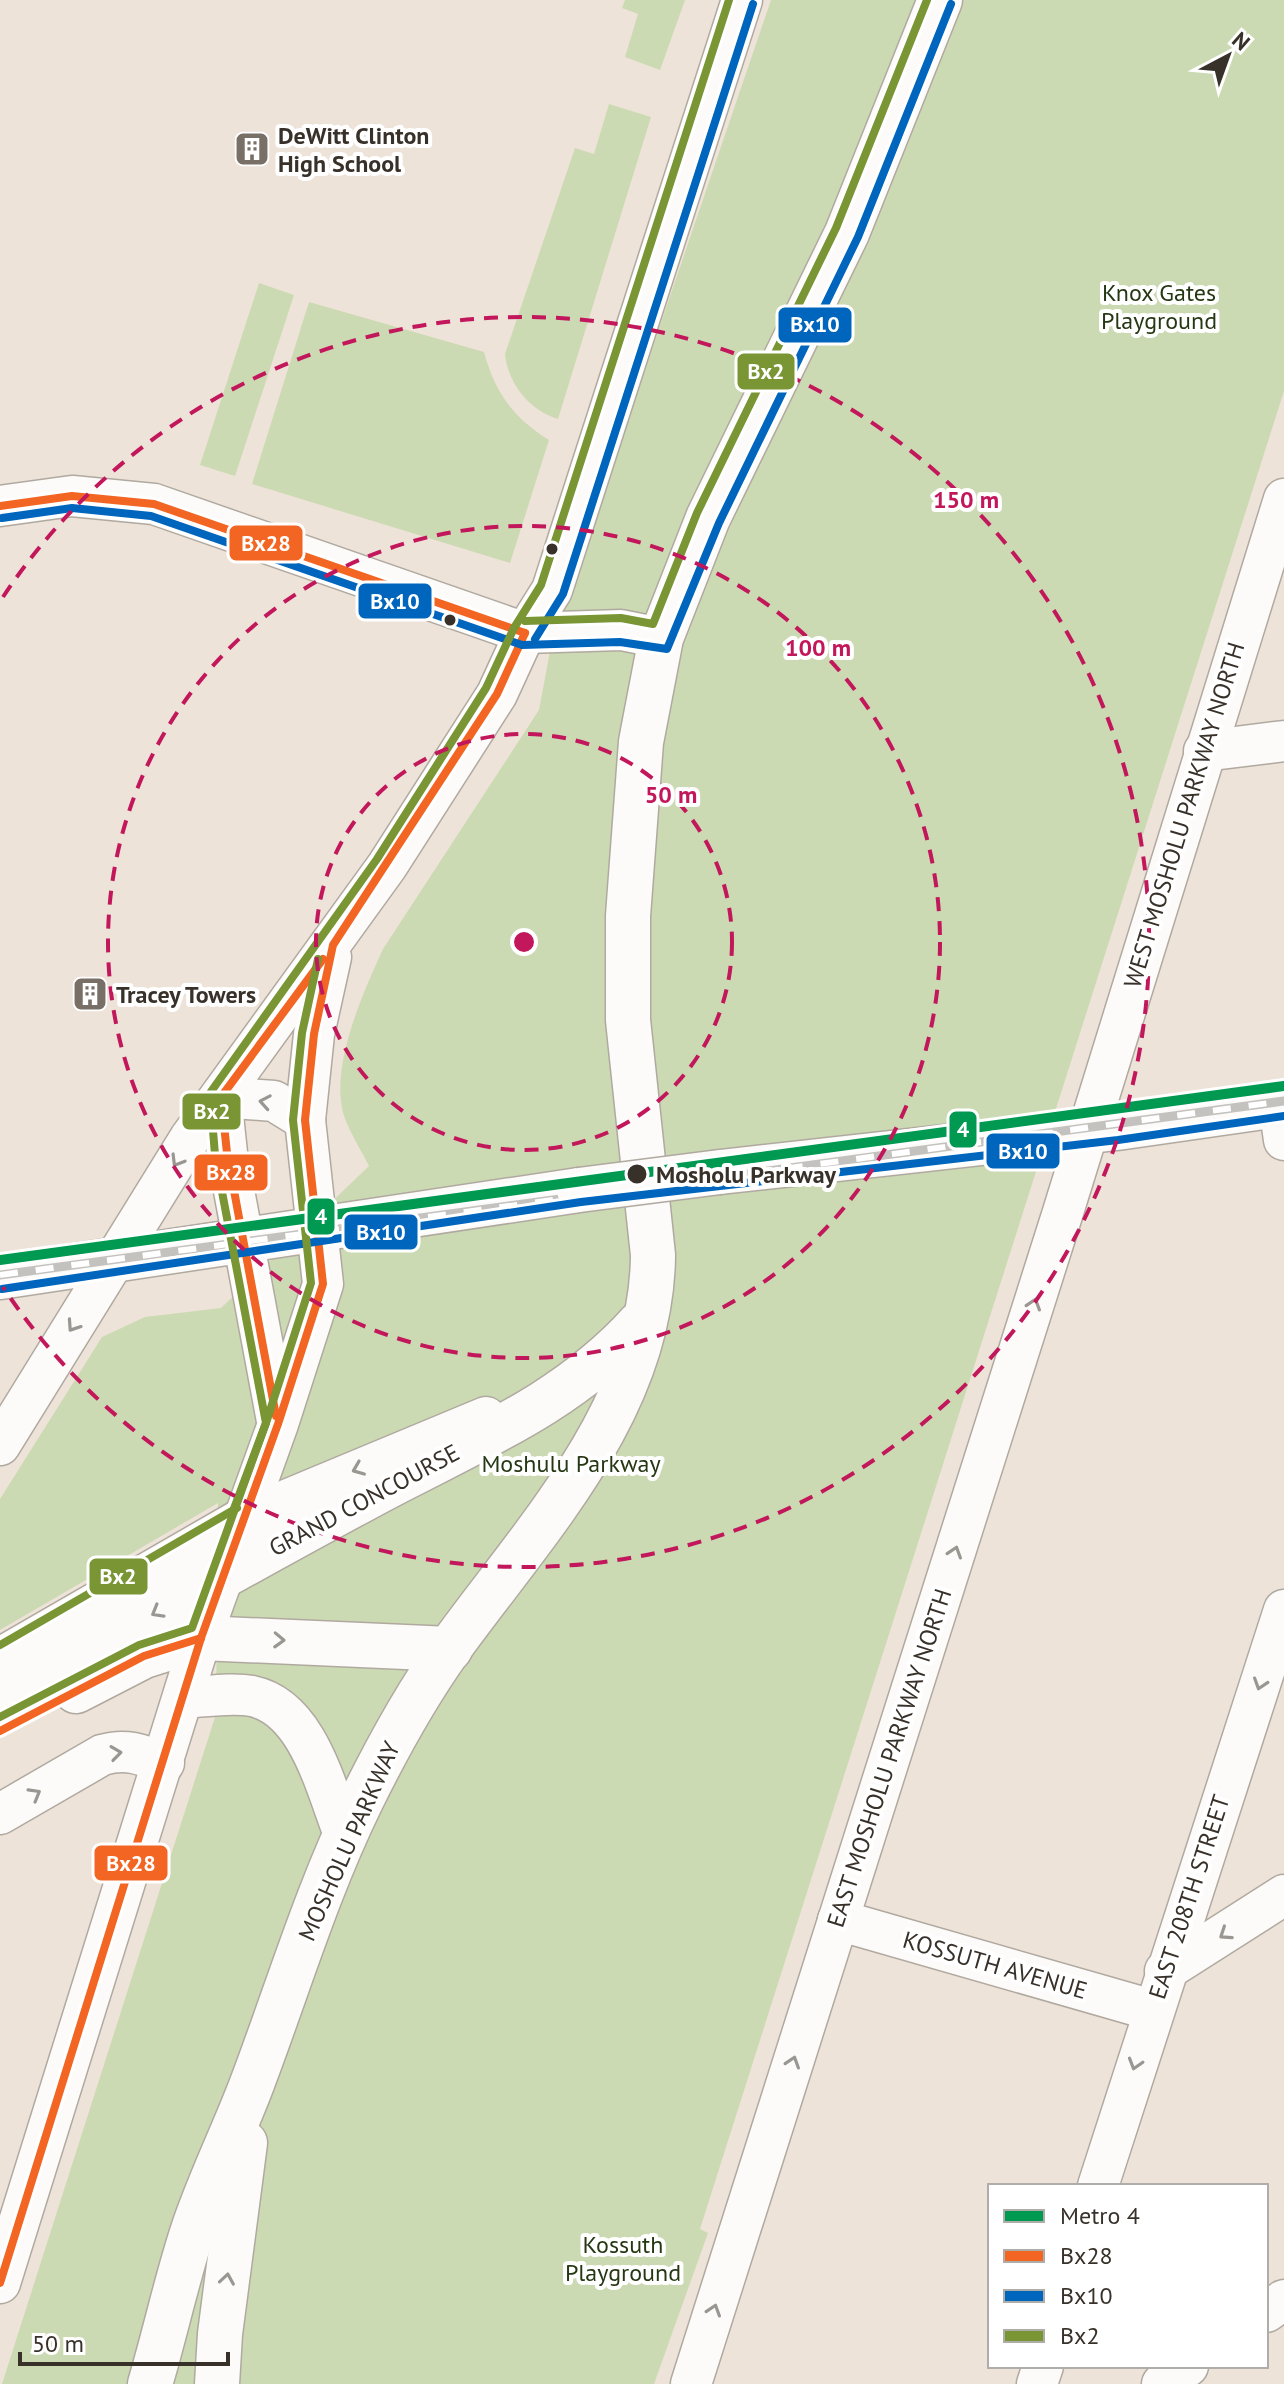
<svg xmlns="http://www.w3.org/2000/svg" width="1284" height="2384" viewBox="0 0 1284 2384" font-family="'PT Sans',sans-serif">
  <rect width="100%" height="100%" fill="#eee3d8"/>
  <g fill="#ccdab3">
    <path d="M625,0H685L660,70L625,57L638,14L622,8Z"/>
    <path d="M771,0H1284V391L700,2229L708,2233L654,2384H2L216,1714L218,1503L0,1630V1499L102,1337L145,1317L221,1308L369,1166C361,1150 350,1133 344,1116C329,1067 363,993 383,949L539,710L563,581L621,440Z"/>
    <path d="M609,104L651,117L558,419C530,411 508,384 505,354L575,148L594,154Z"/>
    <path d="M259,283L294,295L235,476L200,465Z"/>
    <path d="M309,302L484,352C495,393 513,417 549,440L510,563L252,484Z"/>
  </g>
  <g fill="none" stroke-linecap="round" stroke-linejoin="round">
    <defs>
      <g id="minor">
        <path d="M0,506L72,496L154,504L525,633L621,630L661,638"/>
        <path d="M1204,751L1284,741"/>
        <path d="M221,1097L227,1153L277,1421"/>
        <path d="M221,1097L274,1101L305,1120"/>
        <path d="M1279,1105L1284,1140"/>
        <path d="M0,1445L190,1138L387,866L497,694L525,633L552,590L742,0"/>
        <path d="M0,1658L243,1518L486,1417"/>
        <path d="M183,1698C205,1697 230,1692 252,1696C309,1708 326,1790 345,1837"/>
        <path d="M0,1814L102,1755C126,1748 141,1754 164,1763"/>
        <path d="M838,1920L1152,2010"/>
        <path d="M1165,1971L1284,1895"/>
        <path d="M1098,2186L1284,1610"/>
        <path d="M0,2283L201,1638L278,1424L323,1284L305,1120L314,1034L331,957"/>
        <path d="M1266,2312L1284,2300"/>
        <path d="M691,2384L1063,1212L1284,499"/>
        <path d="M1037,2384L1043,2366"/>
        <path d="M1162,2384L1188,2366"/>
      </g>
      <g id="major">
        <path d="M720,1172L1117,1128L1284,1104"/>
        <path d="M0,1277L579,1190"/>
        <path d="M76,1691L144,1656L201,1638L450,1649"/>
        <path d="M0,1702C121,1633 243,1564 366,1498C463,1445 565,1407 640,1323"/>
        <path d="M150,2384C165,2334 176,2282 192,2233C209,2181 234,2132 253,2081C288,1988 317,1891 361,1801C387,1748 415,1697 449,1649C534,1531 652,1410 653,1255L628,1020V916L641,742L661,638L708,518L847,233L940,0"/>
        <path d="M217,2384L220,2334L245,2143"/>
      </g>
    </defs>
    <use href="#minor" stroke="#b0a9a0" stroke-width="43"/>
    <use href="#major" stroke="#b0a9a0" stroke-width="47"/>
    <use href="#minor" stroke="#fcfbf9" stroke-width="40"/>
    <use href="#major" stroke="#fcfbf9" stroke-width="44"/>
    <defs>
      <path id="rail" d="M0,1275L1284,1101"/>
    </defs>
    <use href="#rail" stroke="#c4c2bf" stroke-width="9"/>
    <use href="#rail" stroke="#fff" stroke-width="6" stroke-dasharray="18" stroke-linecap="butt"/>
    <defs>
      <path id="major-bridge" d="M579,1190L720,1172"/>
    </defs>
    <use href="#major-bridge" stroke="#b0a9a0" stroke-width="47" stroke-linecap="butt"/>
    <use href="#major-bridge" stroke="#fcfbf9" stroke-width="44"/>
    <defs>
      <g id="bus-1">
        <path d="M0,506L72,496L154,504L525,633"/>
        <path d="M276,1416L227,1153L221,1097L323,959"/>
        <path d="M0,1731L144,1656L201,1638"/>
        <path d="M0,2283L201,1638L278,1424L323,1284L305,1120L314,1034L333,945L497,694L525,633"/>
      </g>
      <g id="bus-2">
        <path d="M2,518L72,508L151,516L522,645L620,642L667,649L719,523L858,237L951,4"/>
        <path d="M535,639L563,594L753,4"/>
        <path d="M2,1289L581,1202L1118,1140L1284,1116"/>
      </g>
      <g id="bus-3">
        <path d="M525,621L621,618L653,624L697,513L836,228L927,0"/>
        <path d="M232,1514L266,1423L215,1155L210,1093L377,859L486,688L514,628L541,585L729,0"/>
        <path d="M0,1645L237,1508"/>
        <path d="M0,1717L139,1645L192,1628L267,1420L311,1283L293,1120L302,1033L318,959"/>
      </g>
    </defs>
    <use href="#bus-1" stroke="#fff" stroke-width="14"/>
    <use href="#bus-2" stroke="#fff" stroke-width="14"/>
    <use href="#bus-3" stroke="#fff" stroke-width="14"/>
    <use href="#bus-1" stroke="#f26522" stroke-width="8"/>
    <use href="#bus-2" stroke="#0065bd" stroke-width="8"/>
    <use href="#bus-3" stroke="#799534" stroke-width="8"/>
    <defs>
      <path id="metro-1" d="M0,1260L1284,1086"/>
    </defs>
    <use href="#metro-1" stroke="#fff" stroke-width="16"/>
    <use href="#metro-1" stroke="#009952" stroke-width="10"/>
  </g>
  <defs><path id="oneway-chevron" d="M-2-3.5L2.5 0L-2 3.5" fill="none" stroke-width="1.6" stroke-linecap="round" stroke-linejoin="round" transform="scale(2)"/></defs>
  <g stroke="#9a9692">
    <use href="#oneway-chevron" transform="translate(265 1102) rotate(-170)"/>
    <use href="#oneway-chevron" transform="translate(177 1161) rotate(121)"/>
    <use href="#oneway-chevron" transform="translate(1034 1304) rotate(-72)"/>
    <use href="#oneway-chevron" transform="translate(73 1326) rotate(124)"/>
    <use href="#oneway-chevron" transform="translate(358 1469) rotate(158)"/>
    <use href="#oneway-chevron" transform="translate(955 1552) rotate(-72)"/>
    <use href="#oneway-chevron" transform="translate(157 1612) rotate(150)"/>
    <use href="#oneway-chevron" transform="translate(279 1640) rotate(2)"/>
    <use href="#oneway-chevron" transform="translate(1260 1684) rotate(108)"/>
    <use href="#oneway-chevron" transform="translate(116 1753) rotate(-8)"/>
    <use href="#oneway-chevron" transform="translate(35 1794) rotate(-30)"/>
    <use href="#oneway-chevron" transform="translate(1225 1934) rotate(146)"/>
    <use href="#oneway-chevron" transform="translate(793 2062) rotate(-72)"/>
    <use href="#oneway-chevron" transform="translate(1135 2064) rotate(107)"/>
    <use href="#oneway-chevron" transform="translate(227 2279) rotate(-81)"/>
    <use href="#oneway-chevron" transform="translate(714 2310) rotate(-72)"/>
  </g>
  <g fill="none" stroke="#c2185b" stroke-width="4" stroke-dasharray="14 10">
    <circle cx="524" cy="942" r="208"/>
    <circle cx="524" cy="942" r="416"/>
    <path d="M3 597A625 625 0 1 1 3 1287"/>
  </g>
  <defs>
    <symbol id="building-square" viewBox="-11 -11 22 22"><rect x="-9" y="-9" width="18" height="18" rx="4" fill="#786f67" stroke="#fff"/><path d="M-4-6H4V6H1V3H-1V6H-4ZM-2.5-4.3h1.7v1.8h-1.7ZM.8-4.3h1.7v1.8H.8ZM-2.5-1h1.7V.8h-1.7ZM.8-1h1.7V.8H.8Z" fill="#fff"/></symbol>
  </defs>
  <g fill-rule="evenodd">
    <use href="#building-square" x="232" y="129" width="40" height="40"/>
    <use href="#building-square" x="70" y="974" width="40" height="40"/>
  </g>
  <g fill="#38312a" stroke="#fff" stroke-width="3">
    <circle cx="552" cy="549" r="7"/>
    <circle cx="450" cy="620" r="7"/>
    <circle cx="637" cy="1174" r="11"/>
  </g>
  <g text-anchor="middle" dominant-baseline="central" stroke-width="8" stroke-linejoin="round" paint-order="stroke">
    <g font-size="24" font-weight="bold" fill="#38312a" stroke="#fff" text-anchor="start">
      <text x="278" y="135">DeWitt Clinton<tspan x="278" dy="28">High School</tspan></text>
      <text x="116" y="994">Tracey Towers</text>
    </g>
    <g font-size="24" fill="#253713" stroke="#fff">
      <text x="1159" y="292">Knox Gates<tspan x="1159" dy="28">Playground</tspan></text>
      <text x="571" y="1463">Moshulu Parkway</text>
      <text x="623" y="2244">Kossuth<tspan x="623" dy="28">Playground</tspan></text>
    </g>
    <g font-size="24" fill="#38312a" stroke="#fff">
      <text transform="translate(1184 815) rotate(-73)">WEST MOSHOLU PARKWAY NORTH</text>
      <text transform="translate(364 1500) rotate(-28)">GRAND CONCOURSE</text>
      <text transform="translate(889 1758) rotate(-72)">EAST MOSHOLU PARKWAY NORTH</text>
      <text transform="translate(349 1841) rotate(-66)">MOSHOLU PARKWAY</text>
      <text transform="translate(1189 1897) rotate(-72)">EAST 208TH STREET</text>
      <text transform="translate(995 1965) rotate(16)">KOSSUTH AVENUE</text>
    </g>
    <g font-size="24" font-weight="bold" fill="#38312a" stroke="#fff" text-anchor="start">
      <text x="656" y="1174">Mosholu Parkway</text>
    </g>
  </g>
  <circle cx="524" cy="942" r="12" fill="#c2185b" stroke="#fff" stroke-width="4"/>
  <g font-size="24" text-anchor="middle" font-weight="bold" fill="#c2185b" stroke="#fff" stroke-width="8" stroke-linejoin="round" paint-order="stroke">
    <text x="966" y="508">150 m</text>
    <text x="818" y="656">100 m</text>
    <text x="671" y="803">50 m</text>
  </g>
  <g stroke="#fff" stroke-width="3">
    <rect x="777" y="306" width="76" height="38" rx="8" fill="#0065bd"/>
    <rect x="736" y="352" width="60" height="39" rx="8" fill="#799534"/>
    <rect x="228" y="524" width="76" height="38" rx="8" fill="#f26522"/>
    <rect x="357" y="582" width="76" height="38" rx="8" fill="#0065bd"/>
    <rect x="181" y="1092" width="61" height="39" rx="8" fill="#799534"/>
    <rect x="948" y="1110" width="30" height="39" rx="8" fill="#009952"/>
    <rect x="985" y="1132" width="76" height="38" rx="8" fill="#0065bd"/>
    <rect x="193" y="1153" width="76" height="39" rx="8" fill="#f26522"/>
    <rect x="306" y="1197" width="30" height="39" rx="8" fill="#009952"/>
    <rect x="343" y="1213" width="76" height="38" rx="8" fill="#0065bd"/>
    <rect x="88" y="1557" width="61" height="39" rx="8" fill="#799534"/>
    <rect x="93" y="1844" width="76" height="38" rx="8" fill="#f26522"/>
  </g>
  <g font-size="22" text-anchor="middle" font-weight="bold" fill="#fff">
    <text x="815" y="332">Bx10</text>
    <text x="766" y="379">Bx2</text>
    <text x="266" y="551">Bx28</text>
    <text x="395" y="609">Bx10</text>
    <text x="212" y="1119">Bx2</text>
    <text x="963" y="1137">4</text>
    <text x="1023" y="1159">Bx10</text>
    <text x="231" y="1180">Bx28</text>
    <text x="321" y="1224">4</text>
    <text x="381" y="1240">Bx10</text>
    <text x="118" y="1584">Bx2</text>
    <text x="131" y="1871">Bx28</text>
  </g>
  <rect x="988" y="2184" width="280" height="184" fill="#ffffff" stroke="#afadaa" stroke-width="2"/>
  <rect x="1004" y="2210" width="40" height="12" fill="#009952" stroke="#afadaa" stroke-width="2"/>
  <text x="1060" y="2224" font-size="24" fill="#38312a">Metro 4</text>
  <rect x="1004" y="2250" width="40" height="12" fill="#f26522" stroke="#afadaa" stroke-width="2"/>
  <text x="1060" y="2264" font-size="24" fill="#38312a">Bx28</text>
  <rect x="1004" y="2290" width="40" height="12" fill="#0065bd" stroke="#afadaa" stroke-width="2"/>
  <text x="1060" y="2304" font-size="24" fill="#38312a">Bx10</text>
  <rect x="1004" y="2330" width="40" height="12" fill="#799534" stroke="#afadaa" stroke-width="2"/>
  <text x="1060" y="2344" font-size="24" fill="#38312a">Bx2</text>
  <g transform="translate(1228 56) rotate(41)" stroke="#ffffff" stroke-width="6" paint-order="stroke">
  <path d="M0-6L14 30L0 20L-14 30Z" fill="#38312a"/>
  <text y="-12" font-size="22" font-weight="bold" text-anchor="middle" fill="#38312a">N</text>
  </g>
  <path d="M20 2352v12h208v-12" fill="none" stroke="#38312a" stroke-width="4"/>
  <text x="32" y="2352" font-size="24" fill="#38312a" stroke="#ffffff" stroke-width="6" paint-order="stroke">50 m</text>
</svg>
